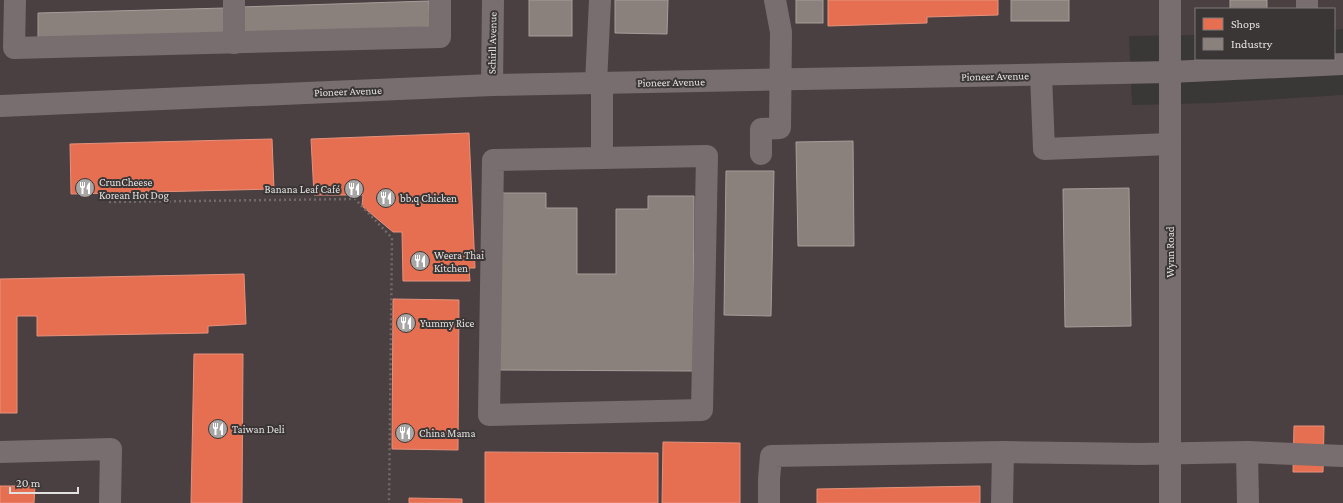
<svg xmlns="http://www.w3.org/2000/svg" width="1343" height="503" viewBox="0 0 1343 503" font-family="'Crimson Pro',serif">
  <rect width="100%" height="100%" fill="#3a3737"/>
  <path fill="#4a4041" d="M0,0H1343V29L1334,30V9H1196V35L1129,36L1132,105L1215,103L1343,95V503H0Z"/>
  <g fill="#e76f51" stroke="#e6917c">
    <path d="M828,0H998V15L927,17V23L828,26Z"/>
    <path d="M469,133L475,268H469L470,281H403L402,232H393L362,206L363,195H314L311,139Z"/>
    <path d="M272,139L274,189L71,194L70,144Z"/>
    <path d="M244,274L246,324L208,326V333L37,336V316H17V413H0V279Z"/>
    <path d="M393,299L459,300L458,450L392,449Z"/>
    <path d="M194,354H243L242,503H191Z"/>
    <path d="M1294,426H1324L1323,472H1293Z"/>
    <path d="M663,442L740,443V503H662Z"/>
    <path d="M485,452L658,453V503H485Z"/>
    <path d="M0,486H35L34,503H0Z"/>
    <path d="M980,486V503H817V489Z"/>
    <path d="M409,498L462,499V503H409Z"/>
  </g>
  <g fill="#8a817c" stroke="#a59e9a">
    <rect x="529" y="0" width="43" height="36"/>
    <path d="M615,0H668L667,34L615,33Z"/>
    <rect x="796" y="0" width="27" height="23"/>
    <rect x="1011" y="0" width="58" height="21"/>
    <rect x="1230" y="0" width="37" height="9"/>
    <path d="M429,1L430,27L241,33L240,7Z"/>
    <path d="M225,8L226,34L38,39V13Z"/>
    <path d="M853,141L854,246H798L796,142Z"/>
    <path d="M726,171H774L771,316L724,315Z"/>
    <path d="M1129,188L1131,326L1065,327L1063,189Z"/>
    <path d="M500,193H546V208H577V274H616V209H648V196H694L693,371L499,370Z"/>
  </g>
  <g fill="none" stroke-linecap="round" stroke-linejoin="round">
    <path stroke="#706a6b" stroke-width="2.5" stroke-dasharray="2 3" stroke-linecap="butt" d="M109,202L355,199L392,238L389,503"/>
    <g stroke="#786e6f" stroke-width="22">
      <path d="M15,0L14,48L440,37V0"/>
      <path d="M234,0V43"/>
      <path d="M1170,0V503"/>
      <path d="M1307,0V9"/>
      <path d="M1041,75L1044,149L1170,144"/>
      <path d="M596,83L600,0"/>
      <path d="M602,83V158"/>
      <path d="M492,85L493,0"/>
      <path d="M0,106L492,85L1170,72L1343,64"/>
      <path d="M761,154V129L780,128L781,32L775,0"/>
      <path d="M707,156L702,410L489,415L493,160Z"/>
      <path d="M0,452L111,449L110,503"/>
      <path d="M1247,452L1343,456"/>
      <path d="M769,503V479L771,456L1003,452"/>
      <path d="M1002,503L1003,452L1140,454L1247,452L1248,503"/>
    </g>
  </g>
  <defs>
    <symbol id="restaurant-disc" viewBox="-11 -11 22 22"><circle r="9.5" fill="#a8a5a5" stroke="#3b3636"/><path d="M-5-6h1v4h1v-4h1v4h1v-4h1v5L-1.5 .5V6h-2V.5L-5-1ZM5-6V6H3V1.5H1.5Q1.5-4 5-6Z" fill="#fff"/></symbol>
  </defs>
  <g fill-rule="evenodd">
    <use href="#restaurant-disc" x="74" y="177" width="22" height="22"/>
    <use href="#restaurant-disc" x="343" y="178" width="22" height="22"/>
    <use href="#restaurant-disc" x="375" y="187" width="22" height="22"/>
    <use href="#restaurant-disc" x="409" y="250" width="22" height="22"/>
    <use href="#restaurant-disc" x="395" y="312" width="22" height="22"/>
    <use href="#restaurant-disc" x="207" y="418" width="22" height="22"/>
    <use href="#restaurant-disc" x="394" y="422" width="22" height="22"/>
  </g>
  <g text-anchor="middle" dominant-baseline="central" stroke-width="4" stroke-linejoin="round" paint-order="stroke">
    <g font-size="11" fill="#e3e0e0" stroke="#3b3636">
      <text transform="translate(492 43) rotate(-89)">Schirll Avenue</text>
      <text transform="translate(995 76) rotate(-1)">Pioneer Avenue</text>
      <text transform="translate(671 82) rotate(-1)">Pioneer Avenue</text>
      <text transform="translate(348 91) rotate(-2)">Pioneer Avenue</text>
      <text transform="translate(1170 252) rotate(-90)">Wynn Road</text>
    </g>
    <g font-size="11" fill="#e3e0e0" stroke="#3b3636" text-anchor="start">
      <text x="99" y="182">CrunCheese<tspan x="99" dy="13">Korean Hot Dog</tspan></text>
      <text x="340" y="189" text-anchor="end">Banana Leaf Café</text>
      <text x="400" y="198">bb.q Chicken</text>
      <text x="434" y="255">Weera Thai<tspan x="434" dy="13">Kitchen</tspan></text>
      <text x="420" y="323">Yummy Rice</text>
      <text x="232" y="429">Taiwan Deli</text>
      <text x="419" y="433">China Mama</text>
    </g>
  </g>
  <rect x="1195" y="8" width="140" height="52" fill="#3b3636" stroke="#7e7a7a"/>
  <rect x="1203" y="18" width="20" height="12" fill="#e76f51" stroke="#7e7a7a"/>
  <text x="1231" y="28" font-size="12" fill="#e3e0e0">Shops</text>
  <rect x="1203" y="38" width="20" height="12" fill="#8a817c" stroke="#7e7a7a"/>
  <text x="1231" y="48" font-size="12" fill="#e3e0e0">Industry</text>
  <path d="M10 487v6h68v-6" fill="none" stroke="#e3e0e0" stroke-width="2"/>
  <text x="16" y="487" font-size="12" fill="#e3e0e0" stroke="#3b3636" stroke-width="3" paint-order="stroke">20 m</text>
</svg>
